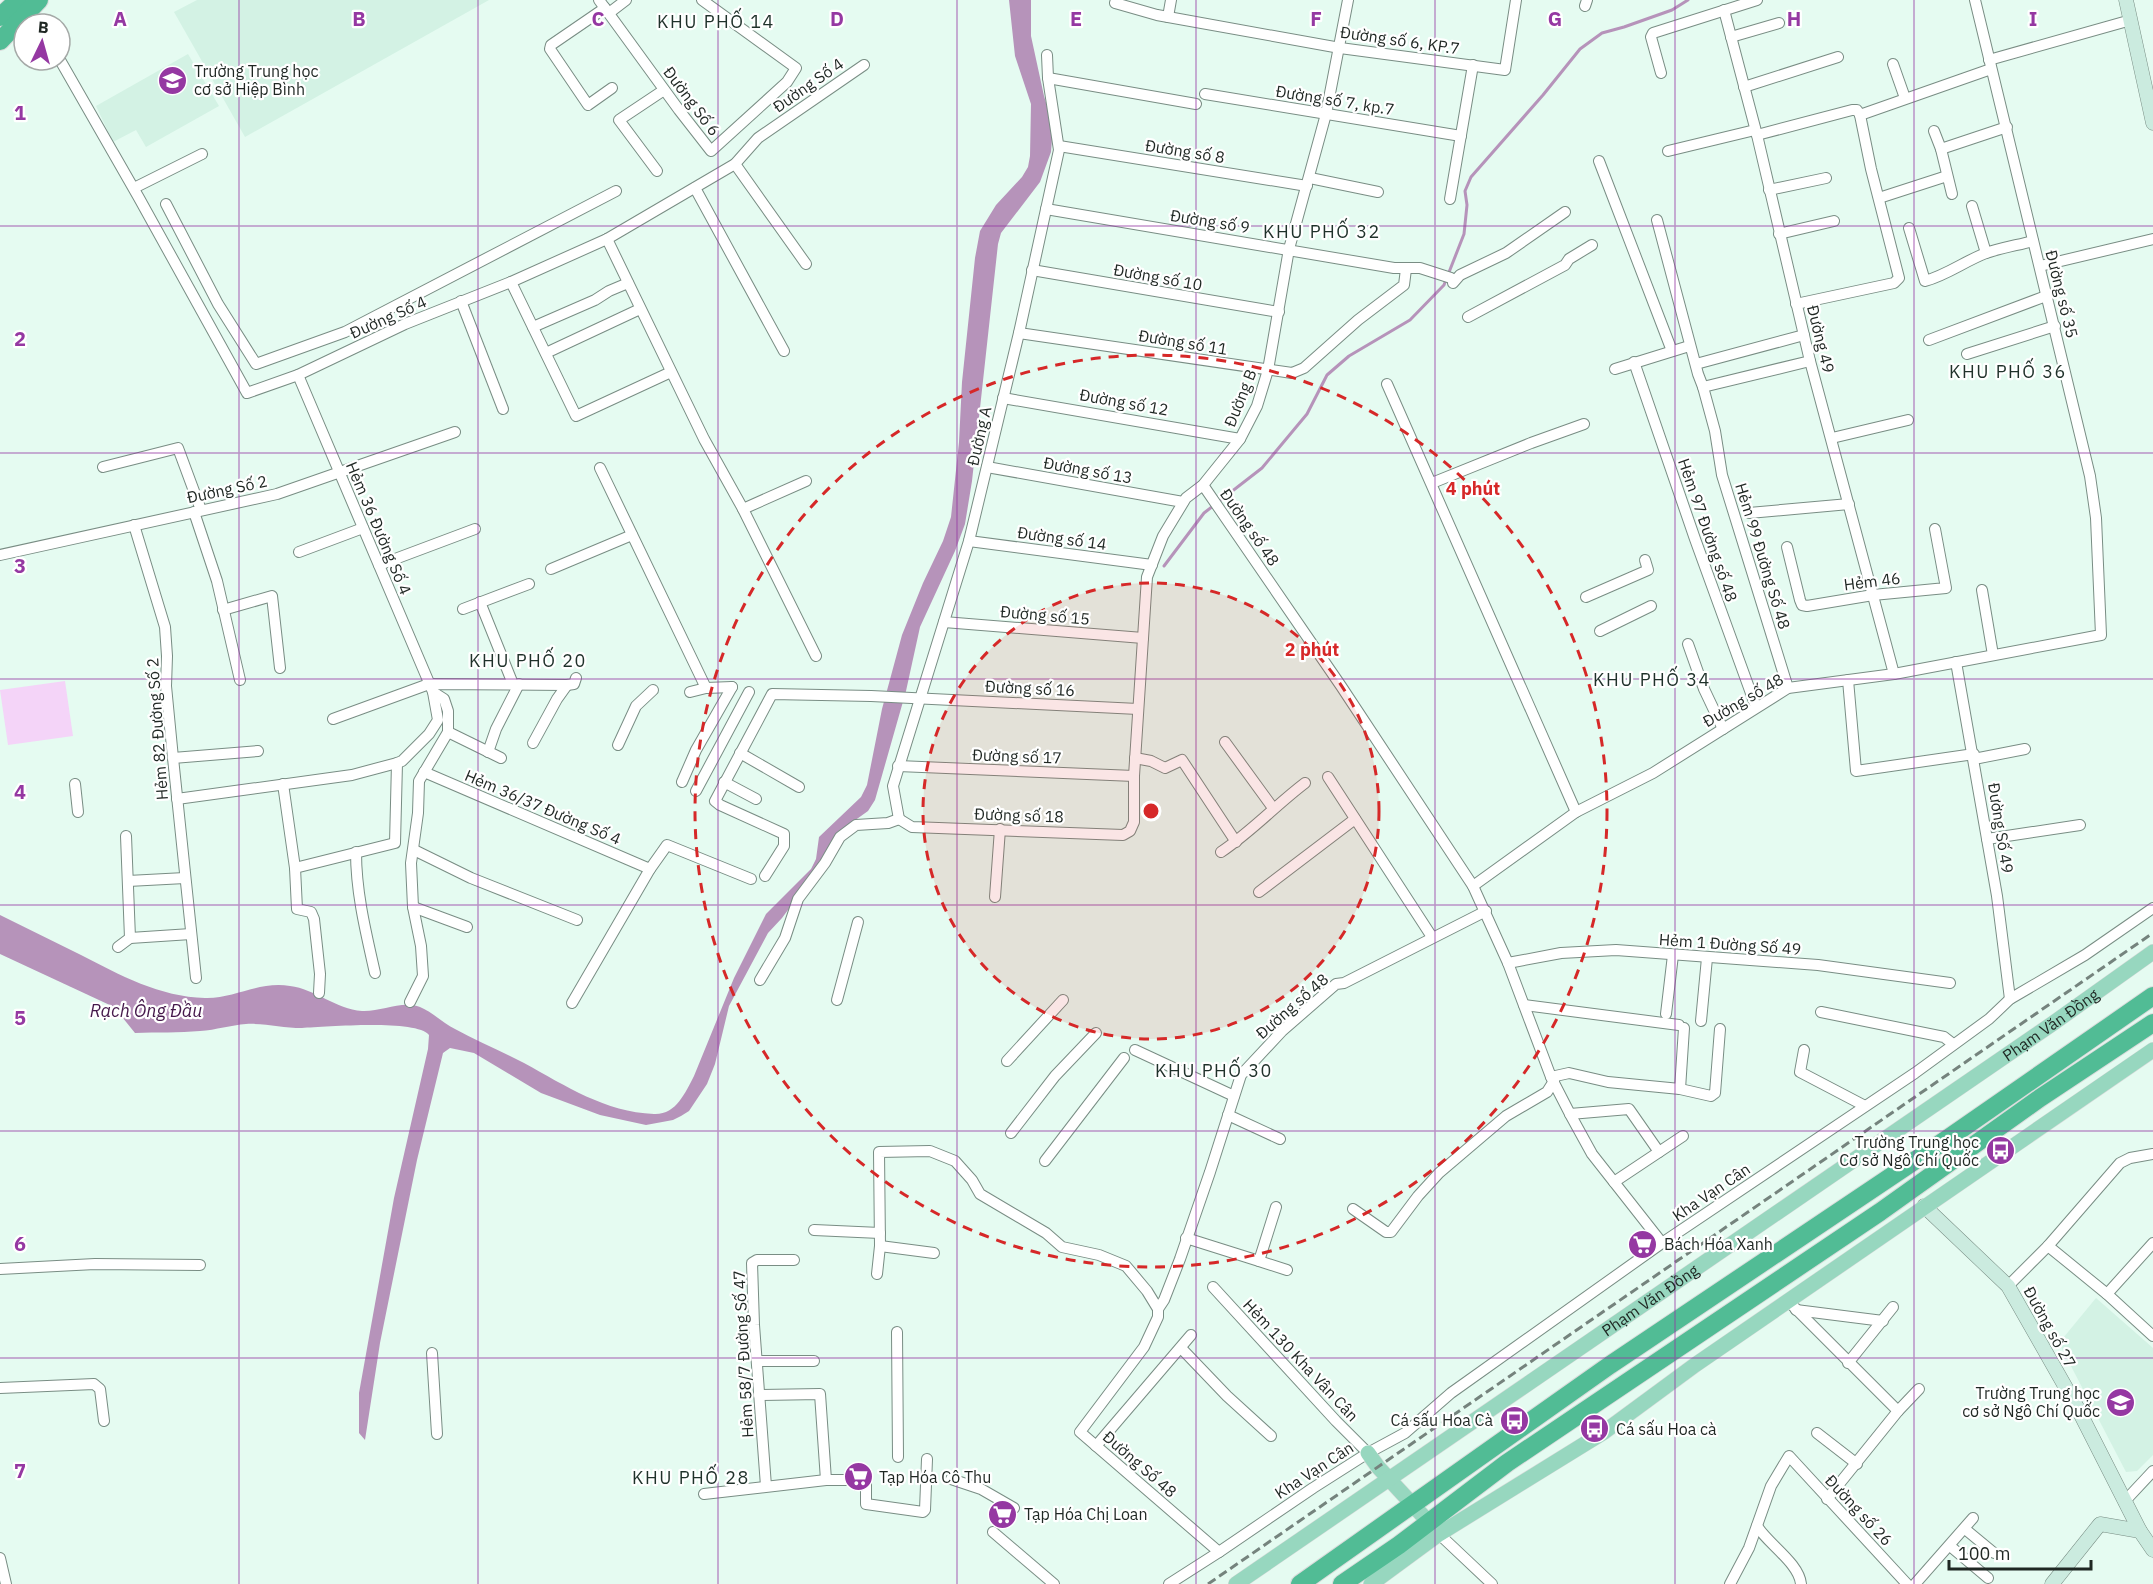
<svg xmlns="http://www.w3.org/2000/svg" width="2153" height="1584" viewBox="0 0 2153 1584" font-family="'IBM Plex Sans',sans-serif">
  <rect width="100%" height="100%" fill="#e5fbf1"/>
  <g fill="#d3f2e4">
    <path d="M197,0H489L245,137L174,12Z"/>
    <path d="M188,54L219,106L146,147L136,130L113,142L96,106Z"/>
    <path d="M2096,1298L2153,1348V1455L2137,1471L2126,1472L2059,1343Z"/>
  </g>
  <path fill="#f4d4f8" d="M65,681L73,736L8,745L0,690Z"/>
  <path fill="#b693ba" d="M1009,0H1031V36L1044,96L1053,126L1051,152L1040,182L1001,233L998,244L972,481L965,524L955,551L920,627L906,691L875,800L868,811L854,821L782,918L768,933L729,1006L715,1064L707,1084L689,1111L681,1116L673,1120L646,1125L600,1115L541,1093L474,1053L450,1048L443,1053L417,1160L380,1343L365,1440L359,1433V1393L394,1198L428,1049L429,1035C416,1019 325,1027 302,1028C283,1028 265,1023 246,1024C231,1025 216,1030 200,1031C179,1033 157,1032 135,1033L114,1007L0,954V915C27,928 54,942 81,955C120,975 160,997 205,998C234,999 258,981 290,986C315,989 336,1009 362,1011C381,1012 402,1000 420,1007C432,1012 443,1023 455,1029C477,1041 501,1051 524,1063C566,1086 605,1112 654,1114C676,1115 685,1093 694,1076L734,978L766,914L811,869L816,859L819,837L861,797L867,785L882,709L902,635L923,583L943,541L951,517L959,442L962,382L975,258L980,231L996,205L1022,177L1028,167L1030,156L1031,104L1015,56Z"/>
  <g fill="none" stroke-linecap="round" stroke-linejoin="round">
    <path stroke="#b693ba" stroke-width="3" d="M1164,566L1204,513L1262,468L1307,414L1327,375L1349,356L1410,320L1444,285L1464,234L1467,205L1465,191L1471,177L1543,95L1580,49L1602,33L1624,27L1672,10L1688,0"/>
    <defs>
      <g id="street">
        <path d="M599,0L679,110L711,151L787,82L796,68L702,0"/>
        <path d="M1116,0L1115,3L1157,15L1340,48L1505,70L1516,0"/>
        <path d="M1585,6L1587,0"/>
        <path d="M605,8L551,45L550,49L588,105L612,88"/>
        <path d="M30,9L39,24"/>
        <path d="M1724,10L1757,135L1810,361L1894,674"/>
        <path d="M609,13L626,0"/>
        <path d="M1168,17L1171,0"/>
        <path d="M1731,37L1779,23"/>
        <path d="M60,60L139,198L247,393L298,375L405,324L511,282L607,239L735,164L758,138L864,65"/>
        <path d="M1989,60L2131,20"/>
        <path d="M1893,64L1905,98"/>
        <path d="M1661,73L1651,37L1653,33L1757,0"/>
        <path d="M1048,78L1196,104"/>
        <path d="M1744,87L1838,57"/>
        <path d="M1205,94L1461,136"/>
        <path d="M1934,131L1941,149L1952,194"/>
        <path d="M1757,135L1852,110H1857L1860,115L1991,69"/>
        <path d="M1059,146L1307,186"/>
        <path d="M1941,149L2007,127"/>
        <path d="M1668,151L1755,130"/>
        <path d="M1599,161L1672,351"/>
        <path d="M735,164L806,264"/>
        <path d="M657,171L619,120L664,90"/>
        <path d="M1310,178L1378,192"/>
        <path d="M134,188L202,154"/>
        <path d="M695,188L784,351"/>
        <path d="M1769,190L1826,178"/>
        <path d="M1879,198L1947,176"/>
        <path d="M1450,199L1473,65"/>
        <path d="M166,204L218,304L256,364L345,332L616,191"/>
        <path d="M1972,206L1986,253"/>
        <path d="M1046,209L1394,268H1420L1451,278"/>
        <path d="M1657,220L1698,374L1703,387L1810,361"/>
        <path d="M1909,228L1925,281C1947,275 1965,261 1986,253C2001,248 2018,245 2033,241"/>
        <path d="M1779,234L1834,221"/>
        <path d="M607,239L704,439L743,509L816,656"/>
        <path d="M2040,266L2153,239"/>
        <path d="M1032,270L1279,312"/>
        <path d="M511,282L576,416L671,372"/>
        <path d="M1453,283L1460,275L1506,253L1565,212"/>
        <path d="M461,301L503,409"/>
        <path d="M1796,304L1894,283L1899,278L1871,169L1860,115"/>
        <path d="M1468,317L1565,265L1569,259L1592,245"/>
        <path d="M533,327L595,300L609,291L628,283"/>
        <path d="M1019,333L1292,373L1304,368L1358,320L1404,285L1406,269"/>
        <path d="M1929,340L2046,296"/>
        <path d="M546,353L640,309"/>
        <path d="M1967,354L2055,326"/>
        <path d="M1634,362L1695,539L1756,707"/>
        <path d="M1696,364L1804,335"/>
        <path d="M1615,369L1686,347"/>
        <path d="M1387,384L1576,812"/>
        <path d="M1703,387L1715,431L1722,475L1788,688"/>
        <path d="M1003,398L1240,439"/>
        <path d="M1832,438L1908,420"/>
        <path d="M103,467L178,448L201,510"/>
        <path d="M987,467L1183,502"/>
        <path d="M600,468L706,688"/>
        <path d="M1432,483L1531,443L1584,424"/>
        <path d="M1203,485L1341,686L1473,886L1508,963L1551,1077L1570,1114L1592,1154L1662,1243"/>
        <path d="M743,509L806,481"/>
        <path d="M194,512L217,581L240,680"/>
        <path d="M1749,513L1849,504"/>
        <path d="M134,525L165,627L167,656L166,686L173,758L196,978"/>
        <path d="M969,541L1152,565"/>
        <path d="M1787,547L1800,600L1802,605L1807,606L1873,595L1946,588L1935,529"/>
        <path d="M299,552L363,528"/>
        <path d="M0,555L277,494L455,432"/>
        <path d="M379,565L475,529"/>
        <path d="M551,569L632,535"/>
        <path d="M1982,590L1993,655"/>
        <path d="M1586,597L1648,570L1645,560"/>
        <path d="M480,602L513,684"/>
        <path d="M463,609L529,584"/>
        <path d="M223,610L272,596L280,668"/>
        <path d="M944,622L1143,638"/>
        <path d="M1600,631L1651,606"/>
        <path d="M1688,644L1704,689L1723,729"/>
        <path d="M1956,662L1997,896L2010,999"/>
        <path d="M1848,680L1856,771L1974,754"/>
        <path d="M690,692L706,688L732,687"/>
        <path d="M333,719L429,684L567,685L574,684L576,678"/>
        <path d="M448,732L501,758"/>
        <path d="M1225,742L1273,808"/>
        <path d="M533,743L557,699L567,685"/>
        <path d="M618,745L636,706L653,690"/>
        <path d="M488,752L496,729L519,684"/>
        <path d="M740,753L799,787"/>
        <path d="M173,758L258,751"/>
        <path d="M1135,758L1151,761L1165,768L1182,760L1236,842"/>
        <path d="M1974,759L2025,749"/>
        <path d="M898,766L1134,776"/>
        <path d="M424,772L650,869"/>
        <path d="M1328,777L1432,937"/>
        <path d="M682,782L696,750L732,687"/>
        <path d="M724,782L756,799"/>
        <path d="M75,784L78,812"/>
        <path d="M283,784L295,868L297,909L311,912L314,919L320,974L319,993"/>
        <path d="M696,791L749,692"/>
        <path d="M177,799L352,775L397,763L402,761L429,734L438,720L433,692L298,375"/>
        <path d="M899,819L912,827L1123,835L1130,831L1134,822V776L1147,577L1163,536L1186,498L1203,485L1240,439L1257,406L1268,370L1289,249L1326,114L1348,0"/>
        <path d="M899,819L893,786L969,541L1019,333L1059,150L1048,78L1047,55"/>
        <path d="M1987,839L2080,825"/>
        <path d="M414,850L471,878L577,920"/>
        <path d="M356,852C356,893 366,933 375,973"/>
        <path d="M1221,852C1251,832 1276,805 1305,783"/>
        <path d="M295,868L395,843L397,763"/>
        <path d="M765,876L784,846V834L720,805L715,801L772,694L871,696L1138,709"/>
        <path d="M128,881L185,878"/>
        <path d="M1473,886L1576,812L1653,773L1788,688L1894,674L2101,635L2096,518L2090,476L1975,0"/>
        <path d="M1259,892L1355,819"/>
        <path d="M995,897L1000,829"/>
        <path d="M413,907L467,927"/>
        <path d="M130,938L191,934"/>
        <path d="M118,947L130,938L126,836"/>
        <path d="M1508,963L1561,953L1616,950L1818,965L1950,983"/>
        <path d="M760,980L785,938L798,899L825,863L840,837L856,825L888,823L899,819"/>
        <path d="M837,1000L858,922"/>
        <path d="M410,1002L423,976L421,946L413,907L411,863L418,813L419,781L448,732V711L444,699L433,692"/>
        <path d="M572,1003L650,869L667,845L751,879"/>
        <path d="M1524,1005L1679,1025"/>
        <path d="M1821,1012L1944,1037L1953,1044"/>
        <path d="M1666,1014L1673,955"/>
        <path d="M1701,1021L1707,958"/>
        <path d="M1135,1050L1234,1096"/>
        <path d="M1804,1050L1800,1072L1865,1106"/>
        <path d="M1007,1061L1063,1000"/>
        <path d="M1551,1077L1569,1073L1608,1082L1680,1089L1711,1096L1715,1093L1720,1029"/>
        <path d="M1680,1089L1684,1028"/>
        <path d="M1570,1114L1629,1109L1659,1152"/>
        <path d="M1228,1115L1280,1139"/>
        <path d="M1011,1133L1055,1076L1096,1033"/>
        <path d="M1045,1161L1124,1058"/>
        <path d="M1614,1182L1683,1136"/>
        <path d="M1353,1209L1386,1232H1391L1418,1196L1439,1173L1506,1116L1547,1092L1554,1081"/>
        <path d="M814,1230L880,1233"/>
        <path d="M1186,1238L1259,1261L1276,1207"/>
        <path d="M880,1246L934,1253"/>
        <path d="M2048,1246L2107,1294L2153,1336"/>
        <path d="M1259,1261L1287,1270"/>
        <path d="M0,1269L95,1264L200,1265"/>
        <path d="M877,1274L880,1246L879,1152L930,1151L955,1161L972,1180L980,1194L1046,1233L1062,1247L1099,1255L1126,1266L1147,1291L1158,1309"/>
        <path d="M2008,1286L2048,1246L2120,1163L2130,1158L2153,1154"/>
        <path d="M1213,1287L1336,1421L1368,1453"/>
        <path d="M2107,1294L2153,1243"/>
        <path d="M1789,1302L1898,1411"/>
        <path d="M1796,1310L1883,1321"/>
        <path d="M897,1332L898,1457"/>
        <path d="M1181,1348L1227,1396L1271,1436"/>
        <path d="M432,1353L437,1434"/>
        <path d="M758,1361H814"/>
        <path d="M1848,1363L1893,1307"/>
        <path d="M0,1388L94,1384L100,1389L104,1421"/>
        <path d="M759,1395L820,1394L826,1480"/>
        <path d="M1817,1433L1857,1464"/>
        <path d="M1096,1446L1191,1335"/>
        <path d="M951,1479L981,1489L1014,1508"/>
        <path d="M766,1486L754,1325L752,1263L757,1260H794"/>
        <path d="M704,1494L826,1480H866V1504L923,1512L925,1510L927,1459"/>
        <path d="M1827,1499L1898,1411L1919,1389"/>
        <path d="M2124,1502L2153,1471"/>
        <path d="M1757,1526C1768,1544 1799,1563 1801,1584"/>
        <path d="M1965,1529L1994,1553"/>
        <path d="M993,1532L1054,1584"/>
        <path d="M1439,1534L1492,1584"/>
        <path d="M1950,1546L1988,1578"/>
        <path d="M1219,1552L1080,1432L1144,1347L1158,1317V1309L1164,1300L1180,1259L1210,1172L1241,1075L1282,1031L1336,984L1344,983L1486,911"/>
        <path d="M0,1558L6,1584"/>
        <path d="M1169,1584L1219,1552L1313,1488L1368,1453L1405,1433L1451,1393L1662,1243L1915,1073L1989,1019L2010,999L2085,955L2153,908"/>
        <path d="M1730,1584L1749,1548L1771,1486L1789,1456L1907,1584"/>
        <path d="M1915,1584L1973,1518"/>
      </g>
      <g id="secondary">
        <path d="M2126,0L2153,123"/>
        <path d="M1924,1206L2008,1286L2078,1409L2140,1531L2153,1550"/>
        <path d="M2052,1584L2100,1524L2140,1531"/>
      </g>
      <g id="primary">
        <path d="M1368,1453L1378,1467L1435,1529"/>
        <path id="s1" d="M1236,1584L2052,1024L2153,952"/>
        <path d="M1371,1584L1439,1534L1604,1432L1695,1365L2153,1050"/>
      </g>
      <g id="highway">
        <path d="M0,17L18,0"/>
        <path d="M0,41L39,0"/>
        <path d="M1300,1584L1610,1365L1947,1139L2153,996"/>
        <path d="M1342,1584L1399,1545L1507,1463L1880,1212L2040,1098L2153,1023"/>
      </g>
    </defs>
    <use href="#street" stroke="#798d84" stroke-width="12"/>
    <use href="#secondary" stroke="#798d84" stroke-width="15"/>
    <use href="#primary" stroke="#dbdcdc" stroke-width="16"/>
    <use href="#highway" stroke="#dbdcdc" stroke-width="20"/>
    <use href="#street" stroke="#fff" stroke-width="10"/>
    <use href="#secondary" stroke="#cbebdf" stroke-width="14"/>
    <use href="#primary" stroke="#97d7bf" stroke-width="15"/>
    <use href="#highway" stroke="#51bc95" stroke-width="18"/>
    <path stroke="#75837d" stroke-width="3" stroke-dasharray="9 4.5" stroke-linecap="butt" d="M1208,1584L2153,933"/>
  </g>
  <path fill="none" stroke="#9538a2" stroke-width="1.5" stroke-opacity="0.55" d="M239,0V1584M478,0V1584M718,0V1584M957,0V1584M1196,0V1584M1435,0V1584M1675,0V1584M1914,0V1584M0,226H2153M0,453H2153M0,679H2153M0,905H2153M0,1131H2153M0,1358H2153"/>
  <circle cx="1151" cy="811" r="228" fill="#d62828" fill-opacity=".12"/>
  <g fill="none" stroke="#d62828" stroke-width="3" stroke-dasharray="10 8">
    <circle cx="1151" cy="811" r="228"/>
    <circle cx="1151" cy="811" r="456"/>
  </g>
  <defs>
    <symbol id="school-disc" viewBox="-11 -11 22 22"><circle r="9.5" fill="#9538a2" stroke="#fff"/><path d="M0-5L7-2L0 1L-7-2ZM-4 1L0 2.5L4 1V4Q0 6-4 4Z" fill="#fff"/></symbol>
    <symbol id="bus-disc" viewBox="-11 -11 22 22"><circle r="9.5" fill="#9538a2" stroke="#fff"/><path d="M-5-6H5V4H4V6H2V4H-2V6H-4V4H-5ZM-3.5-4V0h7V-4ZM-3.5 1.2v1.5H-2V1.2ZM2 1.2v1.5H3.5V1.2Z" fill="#fff"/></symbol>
    <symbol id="supermarket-disc" viewBox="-11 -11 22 22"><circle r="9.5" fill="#9538a2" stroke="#fff"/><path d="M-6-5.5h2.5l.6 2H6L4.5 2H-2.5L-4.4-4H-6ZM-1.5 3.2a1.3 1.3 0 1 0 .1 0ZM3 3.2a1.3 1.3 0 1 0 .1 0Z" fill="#fff"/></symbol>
  </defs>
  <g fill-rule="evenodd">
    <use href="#school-disc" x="156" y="64" width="33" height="33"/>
    <use href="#bus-disc" x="1984" y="1134" width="33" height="33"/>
    <use href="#supermarket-disc" x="1626" y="1228" width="33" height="33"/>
    <use href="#school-disc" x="2104" y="1386" width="33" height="33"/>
    <use href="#bus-disc" x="1498" y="1404" width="33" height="33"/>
    <use href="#bus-disc" x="1578" y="1412" width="33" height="33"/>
    <use href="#supermarket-disc" x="842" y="1460" width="33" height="33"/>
    <use href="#supermarket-disc" x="986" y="1498" width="33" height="33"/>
  </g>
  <g text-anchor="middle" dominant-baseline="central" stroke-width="4.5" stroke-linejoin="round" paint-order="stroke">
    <g font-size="16" fill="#1f2723" stroke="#fff">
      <text transform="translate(1400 40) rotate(8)">Đường số 6, KP.7</text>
      <text transform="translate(808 85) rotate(-35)">Đường Số 4</text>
      <text transform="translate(1335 100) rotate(9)">Đường số 7, kp.7</text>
      <text transform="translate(692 101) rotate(53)">Đường Số 6</text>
      <text transform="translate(1185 151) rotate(9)">Đường số 8</text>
      <text transform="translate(1210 221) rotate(9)">Đường số 9</text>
      <text transform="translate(1158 277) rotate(10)">Đường số 10</text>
      <text transform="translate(2062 294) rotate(76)">Đường số 35</text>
      <text transform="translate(388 317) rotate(-24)">Đường Số 4</text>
      <text transform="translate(1821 339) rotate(76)">Đường 49</text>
      <text transform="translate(1183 342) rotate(9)">Đường số 11</text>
      <text transform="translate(1240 398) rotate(-68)">Đường B</text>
      <text transform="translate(1124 402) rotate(10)">Đường số 12</text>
      <text transform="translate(979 436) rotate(-77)">Đường A</text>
      <text transform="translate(1088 470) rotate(10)">Đường số 13</text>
      <text transform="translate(227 489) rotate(-12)">Đường Số 2</text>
      <text transform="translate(1250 527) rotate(55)">Đường số 48</text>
      <text transform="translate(379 528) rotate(67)">Hẻm 36 Đường Số 4</text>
      <text transform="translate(1708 530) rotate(71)">Hẻm 97 Đường số 48</text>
      <text transform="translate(1062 538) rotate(8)">Đường số 14</text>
      <text transform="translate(1763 556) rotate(73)">Hẻm 99 Đường Số 48</text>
      <text transform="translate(1872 581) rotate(-7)">Hẻm 46</text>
      <text transform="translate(1045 615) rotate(5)">Đường số 15</text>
      <text transform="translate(1030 688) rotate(3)">Đường số 16</text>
      <text transform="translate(1743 700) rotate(-30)">Đường số 48</text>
      <text transform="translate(157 729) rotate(-94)">Hẻm 82 Đường Số 2</text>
      <text transform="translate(1017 756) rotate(2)">Đường số 17</text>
      <text transform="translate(543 807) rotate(23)">Hẻm 36/37 Đường Số 4</text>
      <text transform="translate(1019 815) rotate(2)">Đường số 18</text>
      <text transform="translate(2001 828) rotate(81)">Đường Số 49</text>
      <text transform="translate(1730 944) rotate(4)">Hẻm 1 Đường Số 49</text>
      <text transform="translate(1292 1006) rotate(-41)">Đường số 48</text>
      <text stroke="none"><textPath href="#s1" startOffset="988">Phạm Văn Đồng</textPath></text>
      <text transform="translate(1711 1192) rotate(-34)">Kha Vạn Cân</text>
      <text stroke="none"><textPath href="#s1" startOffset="502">Phạm Văn Đồng</textPath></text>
      <text transform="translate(2050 1327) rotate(61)">Đường số 27</text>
      <text transform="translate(743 1354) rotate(-93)">Hẻm 58/7 Đường Số 47</text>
      <text transform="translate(1301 1360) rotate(47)">Hẻm 130 Kha Vân Cân</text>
      <text transform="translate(1140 1464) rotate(41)">Đường Số 48</text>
      <text transform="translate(1314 1470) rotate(-33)">Kha Vạn Cân</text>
      <text transform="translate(1859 1510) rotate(47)">Đường số 26</text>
    </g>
    <g font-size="16" fill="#1f2723" stroke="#fff" text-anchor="start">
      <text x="194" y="71">Trường Trung học<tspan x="194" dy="18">cơ sở Hiệp Bình</tspan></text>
      <text x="1979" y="1142" text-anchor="end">Trường Trung học<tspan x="1979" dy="18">Cơ sở Ngô Chí Quốc</tspan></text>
      <text x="1664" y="1244">Bách Hóa Xanh</text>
      <text x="2100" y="1393" text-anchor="end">Trường Trung học<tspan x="2100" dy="18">cơ sở Ngô Chí Quốc</tspan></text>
      <text x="1493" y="1420" text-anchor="end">Cá sấu Hoa Cà</text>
      <text x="1616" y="1429">Cá sấu Hoa cà</text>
      <text x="879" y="1477">Tạp Hóa Cô Thu</text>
      <text x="1024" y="1514">Tạp Hóa Chị Loan</text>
    </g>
    <g font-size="18" letter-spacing="1.5" fill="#1f312a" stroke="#fff">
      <text x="716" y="21">KHU PHỐ 14</text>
      <text x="1322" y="231">KHU PHỐ 32</text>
      <text x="2008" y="371">KHU PHỐ 36</text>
      <text x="528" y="660">KHU PHỐ 20</text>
      <text x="1652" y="679">KHU PHỐ 34</text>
      <text x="1214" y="1070">KHU PHỐ 30</text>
      <text x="691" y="1477">KHU PHỐ 28</text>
    </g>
    <g font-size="18" font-style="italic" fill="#45194b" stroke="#fff">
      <text x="146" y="1010">Rạch Ông Đầu</text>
    </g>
  </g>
  <g font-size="20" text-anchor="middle" font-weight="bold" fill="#9538a2" stroke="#fff" stroke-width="4.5" stroke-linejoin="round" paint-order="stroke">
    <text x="120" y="26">A</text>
    <text x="359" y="26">B</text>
    <text x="598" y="26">C</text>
    <text x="837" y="26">D</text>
    <text x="1076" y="26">E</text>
    <text x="1316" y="26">F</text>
    <text x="1555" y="26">G</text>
    <text x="1794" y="26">H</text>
    <text x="2033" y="26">I</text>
    <text x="20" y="120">1</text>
    <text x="20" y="346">2</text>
    <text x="20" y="573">3</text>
    <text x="20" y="799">4</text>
    <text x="20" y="1025">5</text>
    <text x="20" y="1251">6</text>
    <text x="20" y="1478">7</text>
  </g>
  <circle cx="1151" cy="811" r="9" fill="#d62828" stroke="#fff" stroke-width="3"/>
  <g font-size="18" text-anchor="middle" font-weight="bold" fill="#d62828" stroke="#fff" stroke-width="4.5" stroke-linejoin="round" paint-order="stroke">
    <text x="1473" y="495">4 phút</text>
    <text x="1312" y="656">2 phút</text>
  </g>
  <g transform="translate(42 42) rotate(5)"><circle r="28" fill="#ffffff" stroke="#a5a9a7" stroke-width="1.5"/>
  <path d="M0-4.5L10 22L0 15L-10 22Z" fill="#9538a2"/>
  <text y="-9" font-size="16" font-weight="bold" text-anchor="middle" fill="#1f2723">B</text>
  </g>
  <path d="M1949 1560v9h142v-9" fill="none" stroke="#1f2723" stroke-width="3"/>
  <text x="1958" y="1560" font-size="18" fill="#1f2723" stroke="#ffffff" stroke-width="4.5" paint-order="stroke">100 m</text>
</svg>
